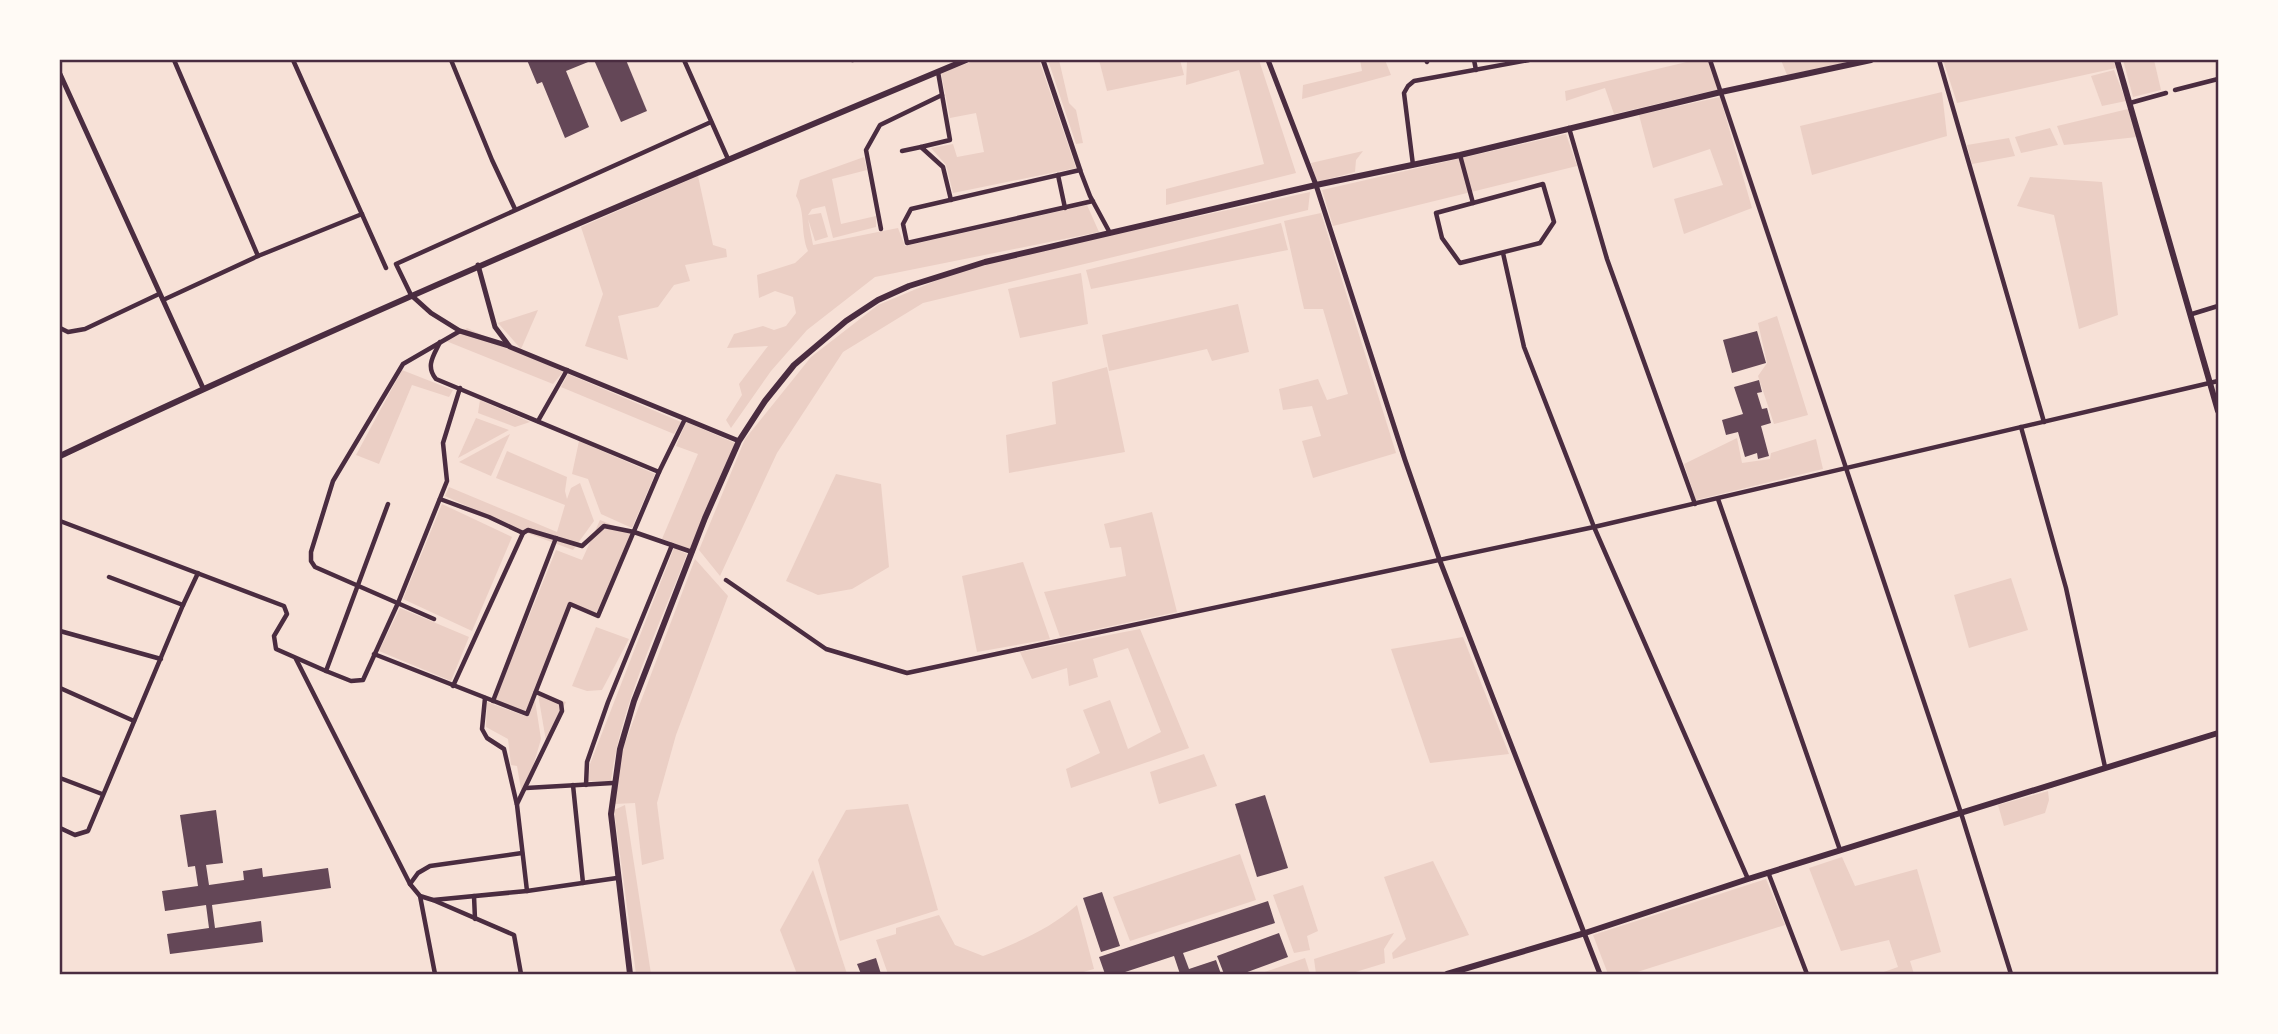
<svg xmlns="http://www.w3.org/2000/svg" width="2278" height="1034" viewBox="0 0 2278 1034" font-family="'PT Sans Narrow',sans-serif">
  <rect width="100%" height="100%" fill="#f7e1d7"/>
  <g fill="#ebcfc5">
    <path d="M976,60H1039L1076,168L953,193L946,165L931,148L953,144L957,157L984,152L976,113L950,118L941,73Z"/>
    <path d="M1048,60H1059L1069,103L1076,110L1083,143L1076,144Z"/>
    <path d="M1099,60H1180L1184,75L1107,91Z"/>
    <path d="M1187,60H1259L1296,173L1166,205V189L1264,164L1239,70L1186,85Z"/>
    <path d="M1360,60H1385L1391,75L1302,99L1303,85L1362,71Z"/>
    <path d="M1695,60H1710L1720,89L1614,114L1605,88L1566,101L1565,91Z"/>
    <path d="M1781,60H1857L1787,75Z"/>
    <path d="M1943,60H2113L2116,68L1957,103Z"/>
    <path d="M2123,60H2154L2161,90L2133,97Z"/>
    <path d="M2114,70L2126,101L2102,106L2091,76Z"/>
    <path d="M1942,92L1947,136L1812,175L1800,126Z"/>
    <path d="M1720,97L1752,208L1684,234L1674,199L1723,185L1710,149L1653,168L1639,115Z"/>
    <path d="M2128,109L2137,137L2064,145L2057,126Z"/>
    <path d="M2050,128L2058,145L2021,153L2015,137Z"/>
    <path d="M1566,134L1577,166L1333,226L1322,190Z"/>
    <path d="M2009,138L2015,156L1972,164L1967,145Z"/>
    <path d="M1363,151L1356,160L1355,172L1317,182L1311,163Z"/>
    <path d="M864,157L867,170L832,179L841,224L876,216V227L833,238L825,206L812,209L808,215L821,213L828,237L815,241L808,219L813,245L898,228L905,246L1087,205L1099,232L875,277L807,330L771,371L731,428L726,420L742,395L739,384L768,346L727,348L734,334L763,326L774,330L786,326L796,313L793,297L775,291L759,298L757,275L795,263L808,251C800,233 806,212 796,196L800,180Z"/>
    <path d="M698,176L713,245L726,249L727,257L685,265L690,281L674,285L658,307L618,316L628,360L585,346L603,294L581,227Z"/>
    <path d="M2030,177L2102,182L2118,315L2079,329L2054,215L2017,206Z"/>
    <path d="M1310,192L1308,210L923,303L843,352L777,453L720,576L699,550L745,439L811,357L878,305L971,266Z"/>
    <path d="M1321,213L1396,453L1313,478L1302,441L1321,436L1312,406L1283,410L1279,389L1318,379L1327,400L1348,394L1323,309H1304L1284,221Z"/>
    <path d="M1281,223L1288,250L1091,289L1086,270Z"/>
    <path d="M1081,273L1088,324L1020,338L1008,289Z"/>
    <path d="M1238,304L1249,352L1212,361L1207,349L1109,371L1102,335Z"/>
    <path d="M538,310L521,349L498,323Z"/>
    <path d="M1777,316L1808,415L1774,424L1758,376L1767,363L1758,323Z"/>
    <path d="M467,328L563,372L553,384L446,341Z"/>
    <path d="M1107,367L1125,452L1009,473L1006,435L1056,424L1052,382Z"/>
    <path d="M402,370L453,390L449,397L412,385L379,464L356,455Z"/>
    <path d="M568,374L681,422L674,434L561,387Z"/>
    <path d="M480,400L530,422L515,427L478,413Z"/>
    <path d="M476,418L509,430L458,458Z"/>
    <path d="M686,422L735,443L690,549L662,539L698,454L676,446Z"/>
    <path d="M510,434L491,476L459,462Z"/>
    <path d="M1737,438L1742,463L1770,459L1771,453L1816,439L1823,469L1696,500L1684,464Z"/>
    <path d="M579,441L655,474L632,528L601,514L588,479L572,474Z"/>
    <path d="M507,451L567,477L565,491L567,499L571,488L580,483L594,521L573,550L519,530L445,496L449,487L557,532L565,505L496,478Z"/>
    <path d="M836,474L881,484L889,567L852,589L818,595L786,581Z"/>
    <path d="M442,504L512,537L472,631L403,599Z"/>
    <path d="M1152,512L1177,612L1060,637L1044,592L1126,576L1121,547L1110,548L1104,524Z"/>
    <path d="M600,520L632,533L597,614L570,603L526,713L495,700L556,550L582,560Z"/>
    <path d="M674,548L687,554C660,624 620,707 611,781H588L590,764Z"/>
    <path d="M695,559L728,596L676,735L657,803L664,859L642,865L635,803L614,804L623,748Z"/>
    <path d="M1023,562L1050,639L977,652L962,576Z"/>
    <path d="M2011,578L2028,630L1969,648L1954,595Z"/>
    <path d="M400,608L469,637L451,681L379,651Z"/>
    <path d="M596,627L629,639L602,690L587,691L572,686Z"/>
    <path d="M1140,629L1189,748L1071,788L1066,769L1100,753L1083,710L1110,700L1128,749L1161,732L1128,648L1093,659L1098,677L1069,686L1067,668L1032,679L1020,652Z"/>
    <path d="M1463,637L1509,754L1430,763L1391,649Z"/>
    <path d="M538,694L566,702L546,741Z"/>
    <path d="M535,700L541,739L528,784L522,795L517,766L511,765L508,739L486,727L487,702L528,717Z"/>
    <path d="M1204,754L1217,786L1159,804L1150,772Z"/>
    <path d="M2048,791L2049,800L2045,813L2004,826L1998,805Z"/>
    <path d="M908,804L938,910L840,941L818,860L846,810Z"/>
    <path d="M625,805L651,974H636L614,810Z"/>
    <path d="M1240,854L1256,900L1130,941L1113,897Z"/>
    <path d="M1842,857L1855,886L1917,869L1941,952L1910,961L1914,974H1878L1898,967L1889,940L1841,951L1809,868Z"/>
    <path d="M1433,861L1469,935L1393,959L1392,953L1406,939L1384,877Z"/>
    <path d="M813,870L847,974H797L780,930Z"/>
    <path d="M1766,879L1785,925L1631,974H1608L1593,935Z"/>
    <path d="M1303,885L1318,931L1307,936L1310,950L1294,953L1273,895Z"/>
    <path d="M1077,905L1094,969L1076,974H888L876,940L896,934V928L939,915L955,945L983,956C1017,943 1050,929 1077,905Z"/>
    <path d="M1394,933L1384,949L1385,963L1349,974H1316L1314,959Z"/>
    <path d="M1305,958L1310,974H1259Z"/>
  </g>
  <g fill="#644757">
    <path d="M527,60H593L566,71L589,127L565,138L542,82L537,84Z"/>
    <path d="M594,60H626L647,111L621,122Z"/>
    <path d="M1757,331L1766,363L1732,373L1723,340Z"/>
    <path d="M1759,380L1762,392L1757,393L1762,409L1767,408L1771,423L1761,426L1769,456L1758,459L1757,453L1745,457L1738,432L1726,435L1722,420L1743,414L1734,387Z"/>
    <path d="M1265,795L1288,868L1257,877L1235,804Z"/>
    <path d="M216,810L223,863L206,865L209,885L244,880L243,871L262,868L263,877L328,868L331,888L212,905L215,928L261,921L263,942L170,954L167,934L209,928L206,905L165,911L162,891L198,886L195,866L188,867L180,815Z"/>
    <path d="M1102,892L1120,946L1101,952L1083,898Z"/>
    <path d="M1268,901L1275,923L1183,953L1189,969L1216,960L1221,974H1180L1174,956L1119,974H1105L1099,957Z"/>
    <path d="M1279,933L1288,957L1242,974H1224L1217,956Z"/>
    <path d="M876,958L881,974H861L857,964Z"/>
  </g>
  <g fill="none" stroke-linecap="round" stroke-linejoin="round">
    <g stroke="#4a2c40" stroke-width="4.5">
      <path d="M174,60L258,256"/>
      <path d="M293,60L386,268"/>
      <path d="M451,60L492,160L515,209"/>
      <path d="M684,60L728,159"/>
      <path d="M852,60H853"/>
      <path d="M1426,60L1427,62"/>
      <path d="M1474,60L1476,70"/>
      <path d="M1710,60L1961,813L2011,974"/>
      <path d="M1939,60L2044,422"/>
      <path d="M938,72L950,140L921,147L943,167L951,200"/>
      <path d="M2175,90L2218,79"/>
      <path d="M2130,103L2166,93"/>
      <path d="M1569,128L1607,259L1695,504"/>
      <path d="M902,151L921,147"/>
      <path d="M1460,155L1473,203"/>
      <path d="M1413,165L1404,93L1408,86L1414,81L1529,60"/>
      <path d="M1058,175L1065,208"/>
      <path d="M1543,184L1554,222L1540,243L1460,263L1442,238L1436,213Z"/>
      <path d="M1093,201L907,243L903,224L911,209L1080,170L1090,196L1110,233"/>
      <path d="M881,229L866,150L880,125L942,95"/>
      <path d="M1503,253L1524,347L1594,527L1748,879"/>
      <path d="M411,295L396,264L711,122"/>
      <path d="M163,300L258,256L362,214"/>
      <path d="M2192,314L2218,306"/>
      <path d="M60,328L68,332L85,329L159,294"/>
      <path d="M440,342C434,355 425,366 436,379L659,472L685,419"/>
      <path d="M538,421L567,370"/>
      <path d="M2021,427L2066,588L2105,767"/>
      <path d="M440,499L489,517L523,533"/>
      <path d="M1718,499L1840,850"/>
      <path d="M388,504L326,671L351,681L363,680L398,603L447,481L443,443L460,388"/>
      <path d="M60,521L284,606L287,614L274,636L276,649L326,671"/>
      <path d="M726,580L826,649L907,673L1594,527L2218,381"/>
      <path d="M183,605L198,573"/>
      <path d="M434,619L315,567L311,561V552L333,481L403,364L460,331"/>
      <path d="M60,631L161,659"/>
      <path d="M374,654L527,714L570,604L598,616L659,472"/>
      <path d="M296,659L410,884L420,896L433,900L527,891L617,878"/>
      <path d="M453,686L523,533L528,530L582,546L604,526L634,532L692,552"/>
      <path d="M60,688L134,721"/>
      <path d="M485,698L482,729L487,738L504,749L517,805L527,891"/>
      <path d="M493,701L556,538"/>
      <path d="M60,778L102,794"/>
      <path d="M573,785L583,883"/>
      <path d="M586,785L587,762L608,702L672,545"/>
      <path d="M526,788L613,783"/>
      <path d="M517,804L562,711L561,703L536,692"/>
      <path d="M60,828L75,835L88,831L183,605L109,577"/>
      <path d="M1768,872L1807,974"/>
      <path d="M410,884L418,873L430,866L522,853"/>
      <path d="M420,896L435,974"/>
      <path d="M474,896L475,919"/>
      <path d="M433,900L514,935L521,974"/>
    </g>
    <g stroke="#4a2c40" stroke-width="5">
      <path d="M1043,60L1080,170"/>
      <path d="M1268,60L1316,185L1405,460L1440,561L1600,974"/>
      <path d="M60,74L203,388"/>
      <path d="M478,265L495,327L510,347L739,441"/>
      <path d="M411,295L431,313L460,331L509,346"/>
    </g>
    <g stroke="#4a2c40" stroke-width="6">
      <path d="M2117,60L2218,411"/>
      <path d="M60,456C358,315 662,187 966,60"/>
      <path d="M630,974L611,814L620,749L634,701L705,518L739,441L765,401L794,365L846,321L878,300L909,286L985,262L1316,185L1460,155L1721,92L1871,60"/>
      <path d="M1447,974L1585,933L1748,879L2218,733"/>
    </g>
  </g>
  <rect width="2278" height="1034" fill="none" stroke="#fffaf5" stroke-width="122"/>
  <rect x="61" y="61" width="2156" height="912" fill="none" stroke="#4a2c40" stroke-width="2.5"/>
</svg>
